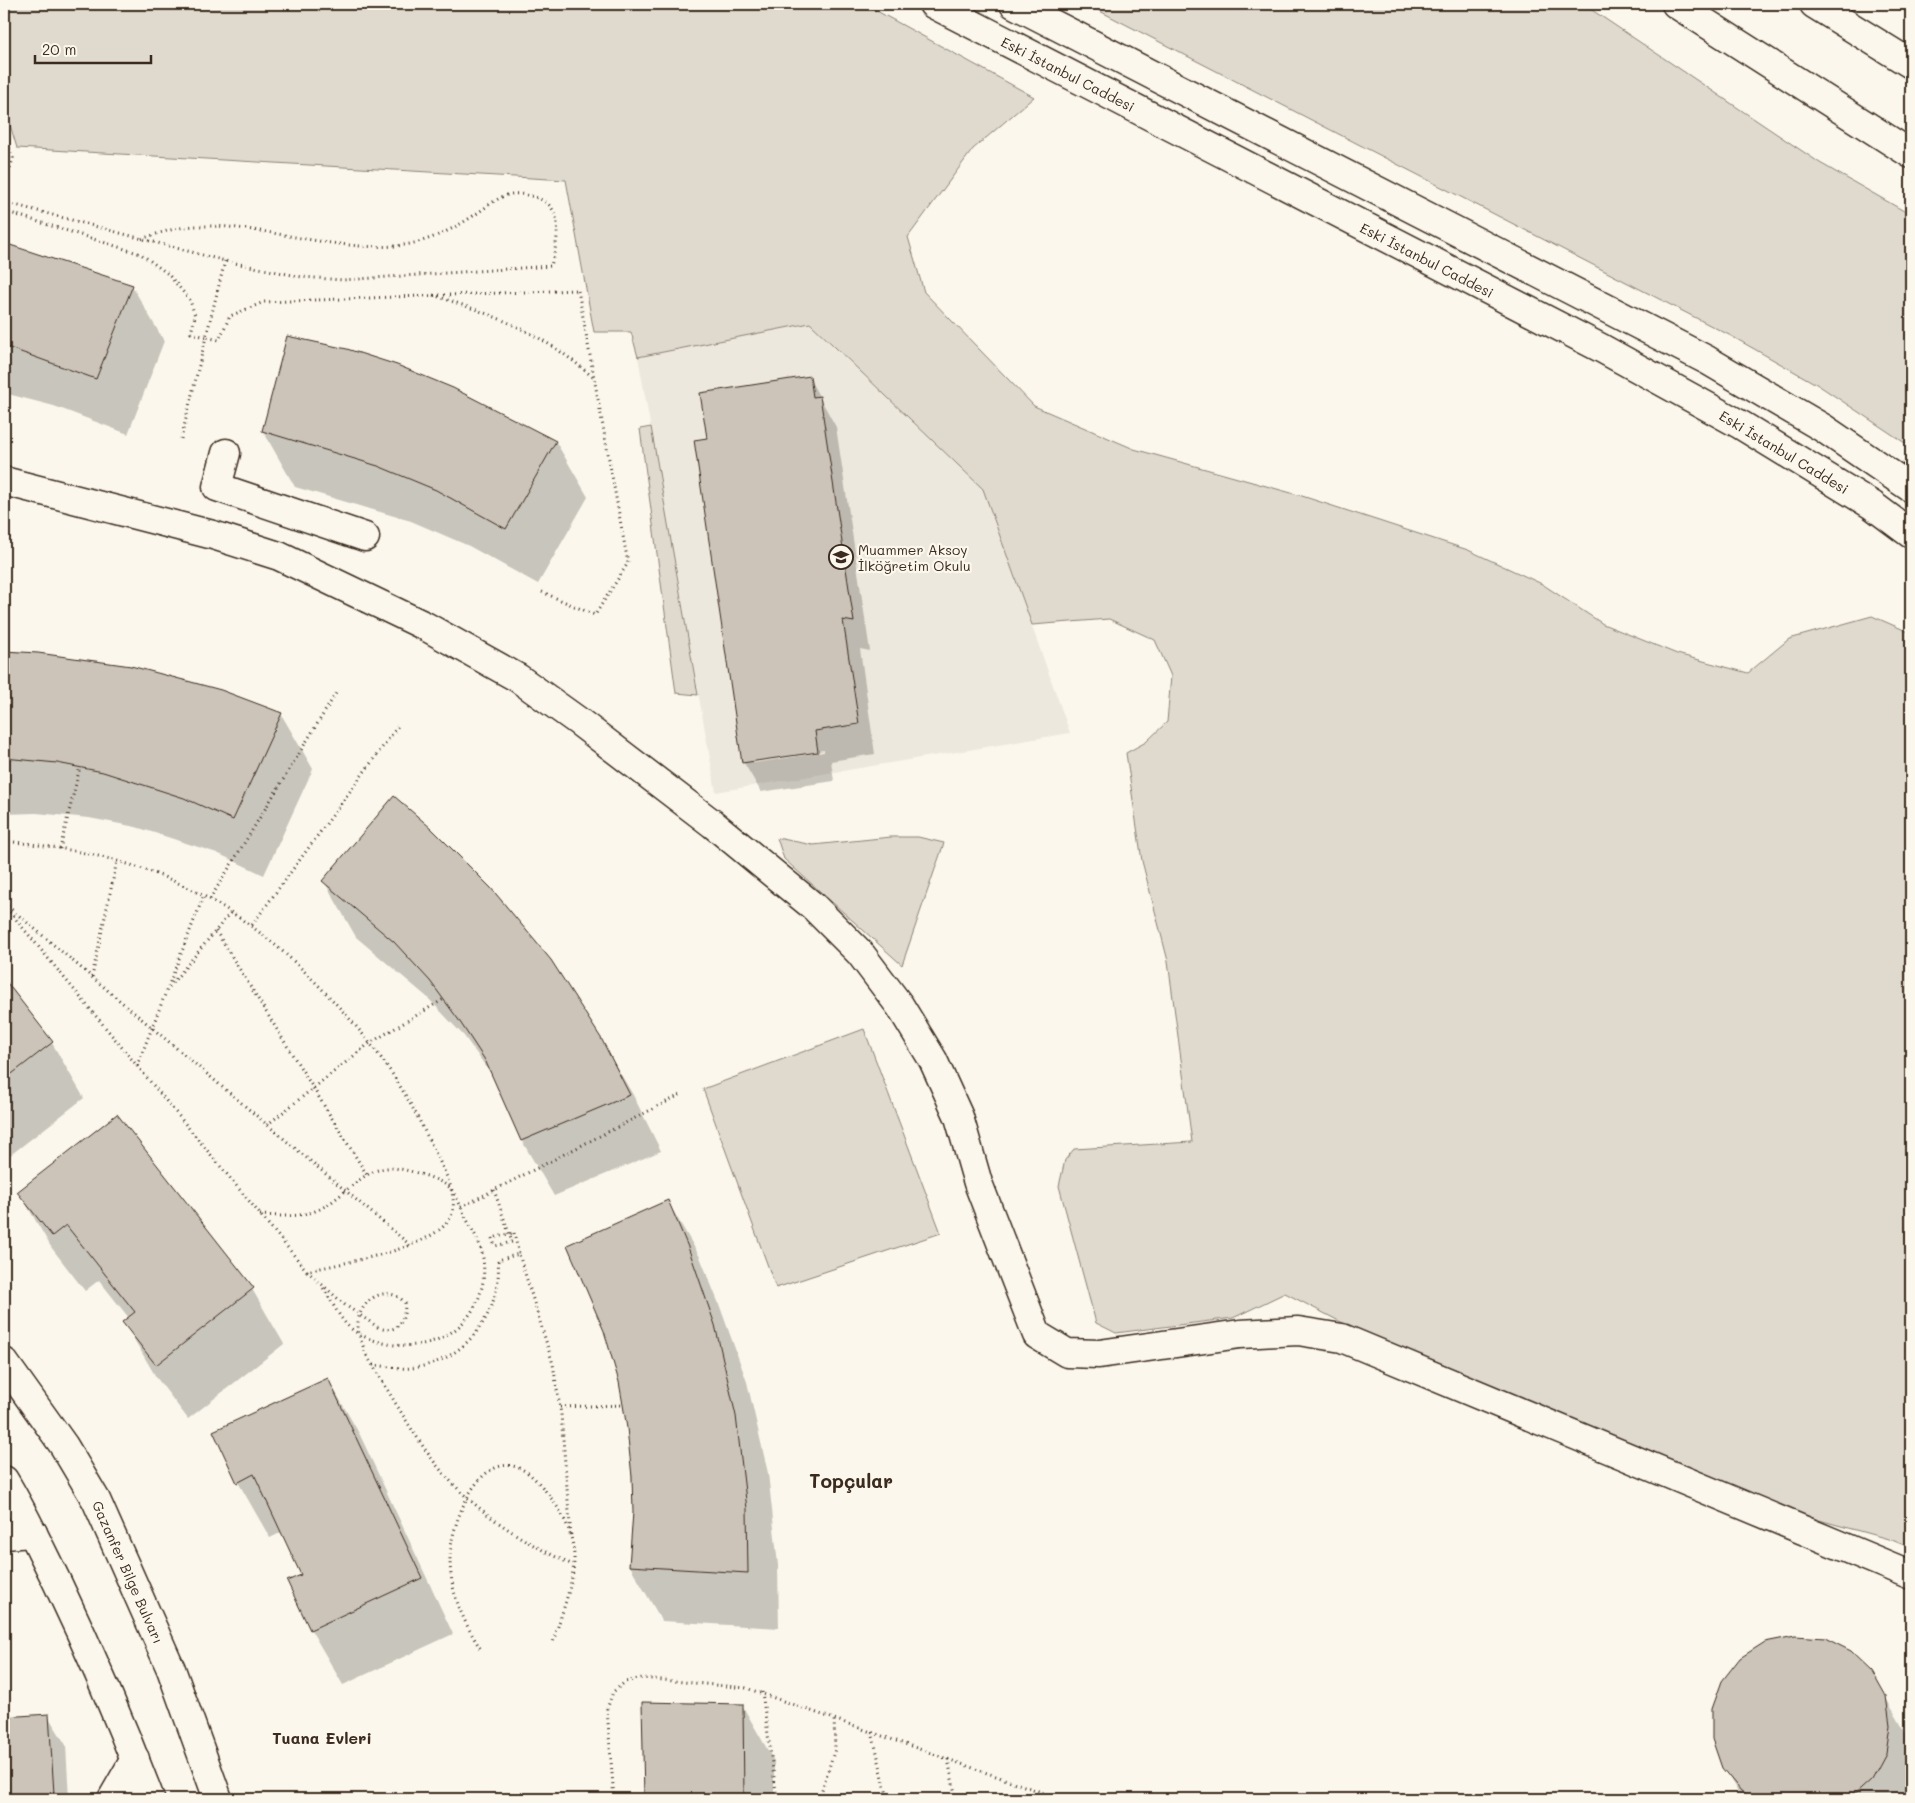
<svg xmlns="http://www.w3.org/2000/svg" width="1915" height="1803" viewBox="0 0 1915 1803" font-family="Mali,sans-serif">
  <rect width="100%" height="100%" fill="#fbf7ec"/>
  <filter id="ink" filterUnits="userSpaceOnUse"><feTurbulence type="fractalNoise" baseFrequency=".02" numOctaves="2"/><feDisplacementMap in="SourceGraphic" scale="10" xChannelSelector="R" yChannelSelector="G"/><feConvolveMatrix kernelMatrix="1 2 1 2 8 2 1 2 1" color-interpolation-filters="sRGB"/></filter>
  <g filter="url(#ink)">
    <path fill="#ede8dd" d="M810,323L983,489L1070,733L716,792L638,357Z"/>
    <g fill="#dfd9ce" stroke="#8d8276">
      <path d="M4,4H864L1034,97L973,149L908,237L924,292L1034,406L1134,449L1302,496L1468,550L1542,584L1603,624L1677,654L1748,673L1789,639L1872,616L1911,633V1548L1892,1540L1615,1464L1285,1293L1233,1318L1116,1333L1096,1323L1059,1186L1065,1160L1074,1149L1192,1142L1168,961L1142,861L1126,753L1146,742L1167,722L1171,676L1155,640L1109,619L1032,625L983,489L810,323L638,357L631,332H594L566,180L17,148L4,105Z"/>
      <path d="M1086,4H1583L1820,163L1911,215V447L1818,385L1733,337Z"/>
      <path d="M651,427L698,695L676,693L640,429Z"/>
      <path d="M891,837H918L944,843L902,965L784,859L777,838L813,845Z"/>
      <path d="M864,1029L941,1233L776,1288L703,1089Z"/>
    </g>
    <g fill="#0003" fill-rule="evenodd">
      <path d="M4,245L132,286L164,341L128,434L54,406L4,393Z"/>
      <path d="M809,378L836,427L870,651L860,649L875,754L831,761L834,781L761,792L744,763L708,439ZM824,750V752L754,763V760Z"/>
      <path d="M452,390L556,442L588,497L538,584L469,546L411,521L295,487L263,431Z"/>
      <path d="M4,652L38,654L281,714L313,769L264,875L217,853L136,827L89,818L36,813L4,814Z"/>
      <path d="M324,881L600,1039L633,1095L661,1151L554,1196L522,1141L492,1075L464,1036L427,997L356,937Z"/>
      <path d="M4,981L52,1043L84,1098L4,1160Z"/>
      <path d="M19,1192L252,1289L284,1344L188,1419L156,1377L124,1322L129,1318L99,1280L85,1291L51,1247Z"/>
      <path d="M668,1202L700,1257L719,1304L747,1382L768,1473L778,1565L779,1628L662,1621L630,1566L634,1512L628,1428Z"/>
      <path d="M328,1379L360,1435L453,1634L343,1685L311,1630L302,1575L282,1532L270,1538L238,1482Z"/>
      <path d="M1871,1672L1911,1742V1799H1742L1723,1767Z"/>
      <path d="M643,1703L742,1705L774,1761V1799H645Z"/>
      <path d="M48,1716L66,1745L69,1799H4V1718Z"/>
    </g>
    <g fill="#ccc4b9" stroke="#3b2a1e">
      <path d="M4,243L133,285L96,379L4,346Z"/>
      <path d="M287,336L347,349L397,365L453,388L556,441L506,529L436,490L378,466L262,431Z"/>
      <path d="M810,376L813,397L820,396L854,622L843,620L859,724L815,731L818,752L742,763L694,440L707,438L700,393Z"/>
      <path d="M4,651L38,653L131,666L221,690L282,713L233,820L184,798L103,772L57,763L4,758Z"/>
      <path d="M394,796L432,829L491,888L551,960L601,1038L630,1095L521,1141L485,1060L458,1019L430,981L394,942L322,881Z"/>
      <path d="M4,979L53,1042L4,1080Z"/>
      <path d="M117,1114L254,1288L156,1365L122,1322L135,1312L66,1225L52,1236L17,1192Z"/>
      <path d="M668,1200L688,1247L715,1325L736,1416L747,1509L748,1573L629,1566L633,1512L632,1477L627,1428L619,1382L604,1331L567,1245Z"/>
      <path d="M328,1378L422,1578L310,1630L287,1581L301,1575L254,1474L237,1483L213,1431Z"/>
      <path d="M1795,1636L1825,1638L1851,1651L1872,1671L1886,1696L1890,1725L1886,1753L1872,1779L1850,1799H1754L1741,1791L1722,1768L1712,1739V1709L1722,1681L1740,1658L1765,1642Z"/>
      <path d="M642,1702L743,1704L744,1799H644Z"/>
      <path d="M49,1714L54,1794L4,1797V1717Z"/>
    </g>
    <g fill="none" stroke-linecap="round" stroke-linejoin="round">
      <defs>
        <g id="minor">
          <path d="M226,453L217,487L365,537"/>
          <path d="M4,481L213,535L279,556L425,626L518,678L578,721L713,824L814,907L860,953L900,1006L933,1060L959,1117L978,1183L1037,1335L1067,1353L1099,1354L1240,1334L1298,1331L1342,1338L1911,1575"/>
          <path d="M4,1535L33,1533"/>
        </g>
        <g id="major">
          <path d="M933,4L1601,348L1741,425L1872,505L1911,534"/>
          <path d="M1014,4L1707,360L1823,428L1911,488"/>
          <path d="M4,1362L64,1446L96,1500L171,1669L218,1799"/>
          <path d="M4,1480C24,1513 40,1548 57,1582C91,1653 122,1725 150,1799"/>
          <path d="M112,1799L135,1759"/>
        </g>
        <g id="highway">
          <path d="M1676,4L1911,154"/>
          <path d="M1814,4L1911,64"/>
        </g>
      </defs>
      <use href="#minor" stroke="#3b2a1e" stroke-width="31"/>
      <use href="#major" stroke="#3b2a1e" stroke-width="31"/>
      <use href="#highway" stroke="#3b2a1e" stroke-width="31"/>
      <g stroke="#3b2a1e" stroke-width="3" stroke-dasharray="1 4" stroke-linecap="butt">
        <path d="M4,134L13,158L4,192"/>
        <path d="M4,202L225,261L302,277L343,280L551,266C556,246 566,212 542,200C534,196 521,193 512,194C498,196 487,207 476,214C451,231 426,243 396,246C328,251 263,224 196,226C177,227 159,233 141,239"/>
        <path d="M4,211L141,254L168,274L190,300L195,316L191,333L206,337L181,439"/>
        <path d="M225,261L206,337L219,340L230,316L264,302L578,290L628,563L595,615L542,592"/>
        <path d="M433,295C499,317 540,331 594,378"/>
        <path d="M4,841C138,854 226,890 321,988C350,1018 379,1051 401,1088C419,1117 434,1150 449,1181C452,1192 456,1205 451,1216C437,1249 341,1263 307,1271L4,905"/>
        <path d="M60,849L80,767"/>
        <path d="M210,899L338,690"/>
        <path d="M4,903L410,1245"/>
        <path d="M252,925L398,726"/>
        <path d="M216,931L367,1175"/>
        <path d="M92,977L117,861"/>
        <path d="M169,987L232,911"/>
        <path d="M137,1066L204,895"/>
        <path d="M267,1125L370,1043L444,999"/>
        <path d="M494,1190L512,1242"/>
        <path d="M461,1207L682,1094"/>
        <path d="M260,1215C281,1216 301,1218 320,1209C343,1198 364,1167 391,1168C404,1168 443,1179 451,1189C457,1196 461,1208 465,1216C472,1230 481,1243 483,1258C490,1312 448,1351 395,1345C379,1343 359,1337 347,1325C337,1314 330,1298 322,1286"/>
        <path d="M514,1233L519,1254"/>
        <path d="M307,1271L345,1305L379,1328"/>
        <path d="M367,1356C388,1390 408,1426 432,1459C466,1505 521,1542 573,1565"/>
        <path d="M373,1365C385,1366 399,1369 411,1368C465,1363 503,1312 498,1260L519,1254L553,1364L561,1414L571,1537"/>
        <path d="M560,1407L623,1405"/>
        <path d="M480,1648C463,1621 450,1592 450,1559C450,1524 481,1440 528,1473C537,1480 545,1490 551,1498C565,1516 575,1539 574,1562C572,1589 560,1617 553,1643"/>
        <path d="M762,1692L777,1799"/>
        <path d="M872,1732L888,1799"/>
        <path d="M948,1759L956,1799"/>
        <path d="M614,1799L607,1709L613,1692L625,1682L642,1678L746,1688L1061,1799"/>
        <path d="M819,1799L835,1749L834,1718"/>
      </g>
      <use href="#minor" stroke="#fbf7ec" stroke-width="28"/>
      <use href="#major" stroke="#fbf7ec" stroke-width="28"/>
      <use href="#highway" stroke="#fbf7ec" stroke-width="28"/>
      <g stroke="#3b2a1e" stroke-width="3" stroke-dasharray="1 4" stroke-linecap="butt">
        <path d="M512,1242L495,1246L492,1238L514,1233"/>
        <path d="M367,1356C363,1345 357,1334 358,1322C361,1298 388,1283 405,1303C405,1321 398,1334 379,1328"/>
      </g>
    </g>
  </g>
  <defs>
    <symbol id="school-ring" viewBox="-11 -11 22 22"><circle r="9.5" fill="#fbf7ec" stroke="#3b2a1e" stroke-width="1.5"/><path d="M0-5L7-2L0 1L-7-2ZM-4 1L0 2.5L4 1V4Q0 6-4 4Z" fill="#3b2a1e"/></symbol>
  </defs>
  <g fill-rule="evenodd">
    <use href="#school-ring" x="827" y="543" width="28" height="28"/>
  </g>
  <g text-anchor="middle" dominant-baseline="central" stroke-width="4.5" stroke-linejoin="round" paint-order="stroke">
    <g font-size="14" fill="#3b2a1e" stroke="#fbf7ec">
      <text transform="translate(1068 74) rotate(27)">Eski İstanbul Caddesi</text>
      <text transform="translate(1427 260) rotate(27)">Eski İstanbul Caddesi</text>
      <text transform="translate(1784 452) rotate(31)">Eski İstanbul Caddesi</text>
      <text transform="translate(128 1572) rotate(66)">Gazanfer Bilge Bulvarı</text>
    </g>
    <g font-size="14" fill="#3b2a1e" stroke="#fbf7ec" text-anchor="start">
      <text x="858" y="549">Muammer Aksoy<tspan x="858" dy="16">İlköğretim Okulu</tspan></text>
    </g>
    <g font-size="16" font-weight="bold" fill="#3b2a1e" stroke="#fbf7ec">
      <text x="322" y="1737">Tuana Evleri</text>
    </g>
    <g font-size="19" font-weight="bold" fill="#3b2a1e" stroke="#fbf7ec">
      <text x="851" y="1480">Topçular</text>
    </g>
  </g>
  <rect width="1915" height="1803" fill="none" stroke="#fbf7ec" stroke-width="20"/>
  <rect x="10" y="10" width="1895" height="1783" fill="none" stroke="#3b2a1e" stroke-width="2" filter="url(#ink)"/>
  <path d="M35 55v8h116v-8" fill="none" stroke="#3b2a1e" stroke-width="2.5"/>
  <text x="42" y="55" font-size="15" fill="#3b2a1e" stroke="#fbf7ec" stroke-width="4" paint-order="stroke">20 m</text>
</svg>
